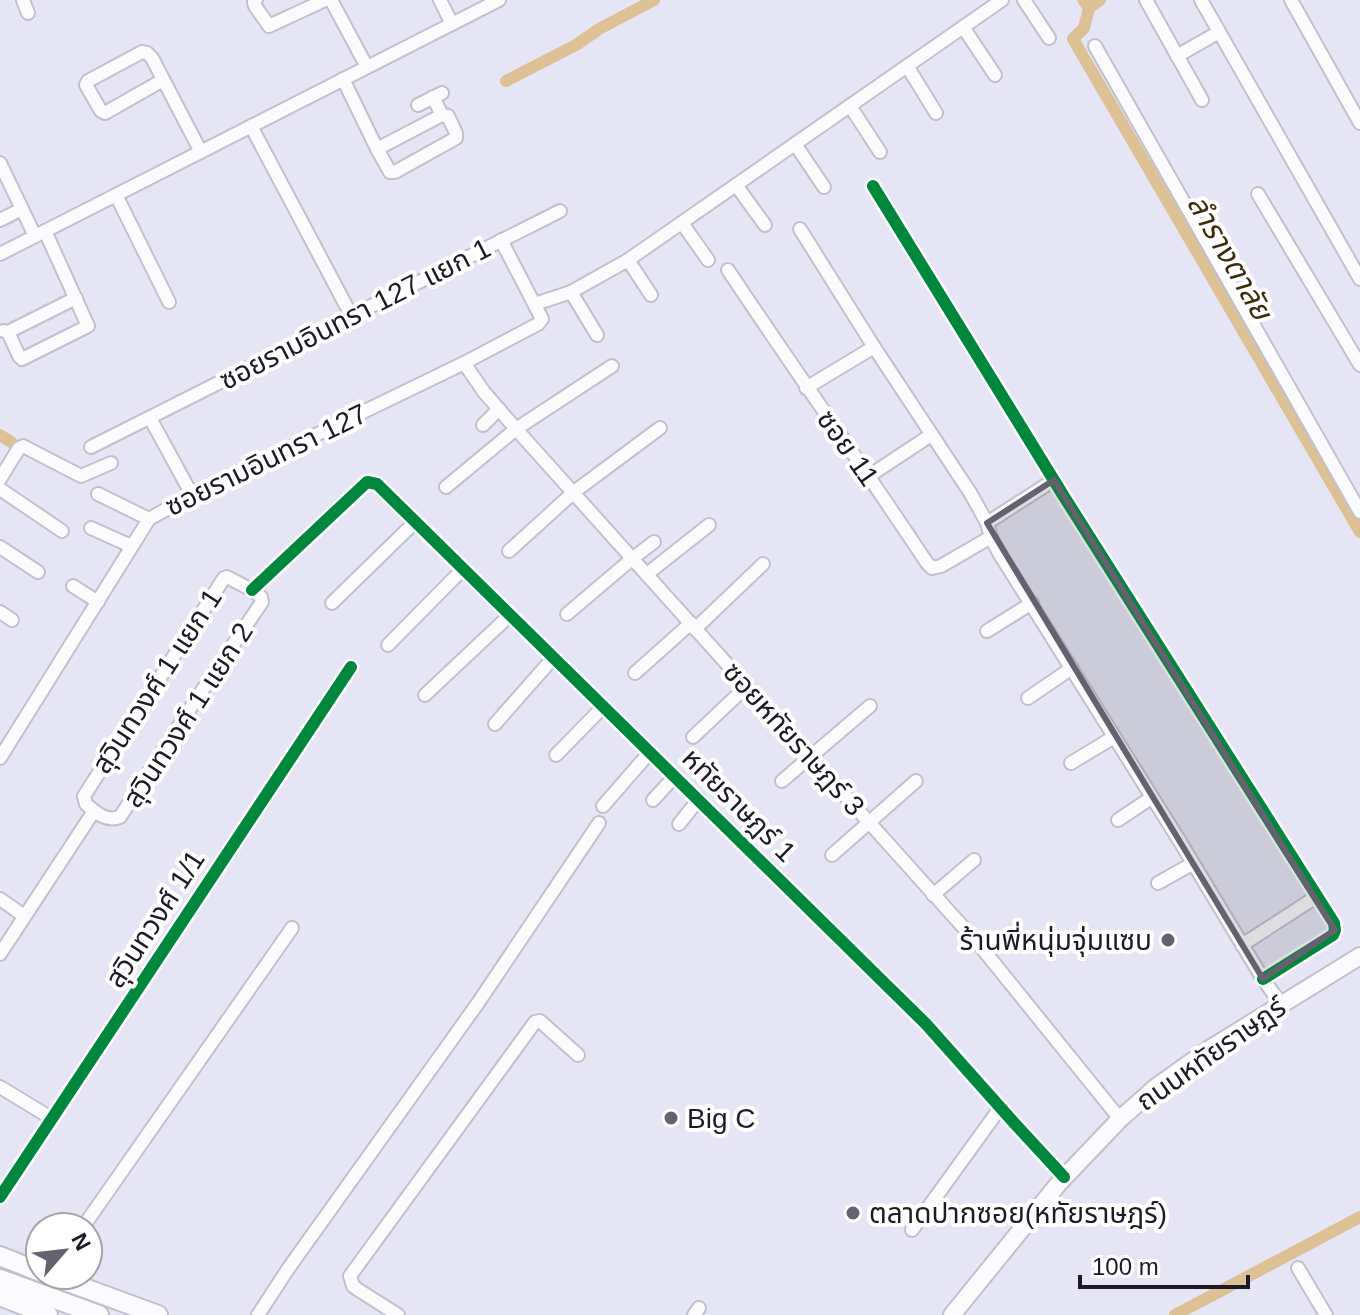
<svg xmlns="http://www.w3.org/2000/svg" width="1360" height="1315" viewBox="0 0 1360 1315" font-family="Arial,'Noto Sans Thai',sans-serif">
  <rect width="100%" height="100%" fill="#e6e5f6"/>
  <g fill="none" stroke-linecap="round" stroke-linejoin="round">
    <g stroke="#ddc195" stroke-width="12">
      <path d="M1083,0L1089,8L1100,0"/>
      <path d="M1089,8L1084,28L1073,39L1360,532"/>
      <path d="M506,81L576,45L599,29L654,0"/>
      <path d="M0,435L11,442"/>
      <path d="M1175,1315L1360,1217"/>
    </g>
    <defs>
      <g id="minor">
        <path d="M23,0L28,13"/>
        <path d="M256,0L254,2L255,6L269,26L325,0"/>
        <path d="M331,0L367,67"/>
        <path d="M440,0L452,24"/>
        <path d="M1024,0L1049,38"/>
        <path d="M1146,0L1202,100"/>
        <path d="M1201,0L1360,279"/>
        <path d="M1291,0L1360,123"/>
        <path d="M963,27L995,75"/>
        <path d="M1095,46L1360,512"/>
        <path d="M1177,56L1219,32"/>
        <path d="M907,66L936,113"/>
        <path d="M343,79L377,149"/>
        <path d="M163,80L105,113L101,111L86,85L88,81L142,52L147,53L152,58L201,152"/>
        <path d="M433,97L442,115L448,116L456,133V138L395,172H390L377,149L442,115"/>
        <path d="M418,105L442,93"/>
        <path d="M850,106L880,152"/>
        <path d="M251,126L351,315"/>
        <path d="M795,144L824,187"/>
        <path d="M0,163L35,236"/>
        <path d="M736,185L765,225"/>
        <path d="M873,186L1063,495L1334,923L1335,930L1333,935L1263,979"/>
        <path d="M1258,194L1360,365"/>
        <path d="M116,195L169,302"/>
        <path d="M0,220L22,209"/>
        <path d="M682,223L708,260"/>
        <path d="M800,229L874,347L971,494L987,523L991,537L999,553L1179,840L1263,979L1281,1004"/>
        <path d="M0,254L499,0"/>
        <path d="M628,260L651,295"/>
        <path d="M728,270C794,369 862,465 927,563L932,568L941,566L991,537"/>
        <path d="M571,292L597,335"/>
        <path d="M535,304L571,292L628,260L1002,0"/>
        <path d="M4,331L8,332L76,298"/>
        <path d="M8,332L19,356L22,359L88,326L45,231"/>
        <path d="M464,363L484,392L516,429L981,947L1120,1119"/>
        <path d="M806,388L874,347"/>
        <path d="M150,418L192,495"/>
        <path d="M483,425L499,409"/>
        <path d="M91,447L560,211"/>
        <path d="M869,476L931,435"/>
        <path d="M0,479L19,448L23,446L81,476L111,463"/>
        <path d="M446,487L516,429L612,366"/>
        <path d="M0,489L62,531"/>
        <path d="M98,494L149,519"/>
        <path d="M987,523L1054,480"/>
        <path d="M91,528L131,546"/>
        <path d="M0,547L38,572"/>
        <path d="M509,551L574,492L660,428"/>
        <path d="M647,574L709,525"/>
        <path d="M227,577L252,590L261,597L262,602L195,701L120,817C106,822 96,813 86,804L84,796L224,578Z"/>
        <path d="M73,586L98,602"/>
        <path d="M252,590L367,482L377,484L926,1024L1016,1125L1064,1177"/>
        <path d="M332,603L415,522"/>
        <path d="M0,612L12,620"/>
        <path d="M567,614L633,558L654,542"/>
        <path d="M695,629L763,564"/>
        <path d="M987,631L1032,603"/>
        <path d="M388,645L463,569"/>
        <path d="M635,673L691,623"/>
        <path d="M425,695L510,615"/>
        <path d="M1028,698L1072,668"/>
        <path d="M495,724L554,657"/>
        <path d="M693,737L747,686"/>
        <path d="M556,755L604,706"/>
        <path d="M0,758L149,519L192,495L464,363L538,324L542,319L501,240"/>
        <path d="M1071,763L1114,737"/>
        <path d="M782,781L870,706"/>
        <path d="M653,800L675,776"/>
        <path d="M603,806L650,752"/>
        <path d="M1118,820L1151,798"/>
        <path d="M679,824L699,799"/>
        <path d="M832,855L916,781"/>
        <path d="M1158,883L1192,864"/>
        <path d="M933,895L974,860"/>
        <path d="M0,899L24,916"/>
        <path d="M1242,945L1316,897"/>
        <path d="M0,954L94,811"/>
        <path d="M0,1087L51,1118"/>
        <path d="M0,1197L351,667"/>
        <path d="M83,1227L292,928"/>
        <path d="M912,1230L1000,1108"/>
        <path d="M1298,1268L1326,1315"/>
        <path d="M258,1315L288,1269L478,1003L599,823"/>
        <path d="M398,1315L357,1289L353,1286L350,1276L535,1022L540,1021L578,1055"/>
        <path d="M694,1315L699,1308"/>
      </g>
      <path id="major" d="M952,1315L1059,1183L1120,1119L1156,1087L1211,1048L1360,956"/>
      <g id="highway">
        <path d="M0,1256L40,1272"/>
        <path d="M49,1275L158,1315"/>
        <path d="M0,1279L99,1315"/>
        <path d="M0,1296L48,1315"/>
      </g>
    </defs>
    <use href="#minor" stroke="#c1c1cd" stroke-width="16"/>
    <use href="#major" stroke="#c1c1cd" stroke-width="20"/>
    <use href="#highway" stroke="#c1c1cd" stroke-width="22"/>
    <use href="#minor" stroke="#fbfbfe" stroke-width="12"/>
    <use href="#major" stroke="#fbfbfe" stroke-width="16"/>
    <use href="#highway" stroke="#fbfbfe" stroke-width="18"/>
    <defs>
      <g id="cycleway">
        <path d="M873,186L1063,495L1334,923L1335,930L1333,935L1263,979"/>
        <path d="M252,590L367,482L377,484L926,1024L1016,1125L1064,1177"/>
        <path d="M0,1197L351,667"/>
      </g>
    </defs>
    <use href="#cycleway" stroke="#fff" stroke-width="17"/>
    <use href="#cycleway" stroke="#00873e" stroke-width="12"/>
  </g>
  <path fill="#63626e" fill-opacity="0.2" stroke="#63626e" stroke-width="6" stroke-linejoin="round" d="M1054,480L1335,930L1263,979L987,523Z"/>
  <g fill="#63626e" stroke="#fff" stroke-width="3">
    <circle cx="1168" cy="940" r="8"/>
    <circle cx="671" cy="1118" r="8"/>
    <circle cx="853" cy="1213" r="8"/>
  </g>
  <g text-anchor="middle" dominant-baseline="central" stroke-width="8" stroke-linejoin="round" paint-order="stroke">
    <g font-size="28" fill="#1c1b25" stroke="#fff">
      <text transform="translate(355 314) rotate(-27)">ซอยรามอินทรา 127 แยก 1</text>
      <text transform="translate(848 448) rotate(55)">ซอย 11</text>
      <text transform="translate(266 460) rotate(-26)">ซอยรามอินทรา 127</text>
      <text transform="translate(157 681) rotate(-57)">สุวินทวงศ์ 1 แยก 1</text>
      <text transform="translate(188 715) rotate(-57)">สุวินทวงศ์ 1 แยก 2</text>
      <text transform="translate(794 739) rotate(48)">ซอยหทัยราษฎร์ 3</text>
      <text transform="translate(739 805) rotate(45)">หทัยราษฎร์ 1</text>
      <text transform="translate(155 919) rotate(-57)">สุวินทวงศ์ 1/1</text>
      <text transform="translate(1211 1054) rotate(-35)">ถนนหทัยราษฎร์</text>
    </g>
    <g font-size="28" fill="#1c1b25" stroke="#fff" text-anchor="start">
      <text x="1152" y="940" text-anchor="end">ร้านพี่หนุ่มจุ่มแซบ</text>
      <text x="687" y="1118">Big C</text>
      <text x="869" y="1213">ตลาดปากซอย(หทัยราษฎร์)</text>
    </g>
    <g font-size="30" font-style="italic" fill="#3c2b0b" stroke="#fff">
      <text transform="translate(1230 257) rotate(60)">ลำรางตาลัย</text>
    </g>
  </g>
  <g transform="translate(64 1251) rotate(62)"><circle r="38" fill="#ffffff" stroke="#a4a4a8" stroke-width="2"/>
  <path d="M0-6L14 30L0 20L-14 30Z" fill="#63626e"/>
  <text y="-12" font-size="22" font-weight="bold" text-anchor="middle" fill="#1c1b25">N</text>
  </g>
  <path d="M1080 1275v12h168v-12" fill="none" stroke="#1c1b25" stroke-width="4"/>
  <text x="1092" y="1275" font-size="24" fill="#1c1b25" stroke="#ffffff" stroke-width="6" paint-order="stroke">100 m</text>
</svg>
